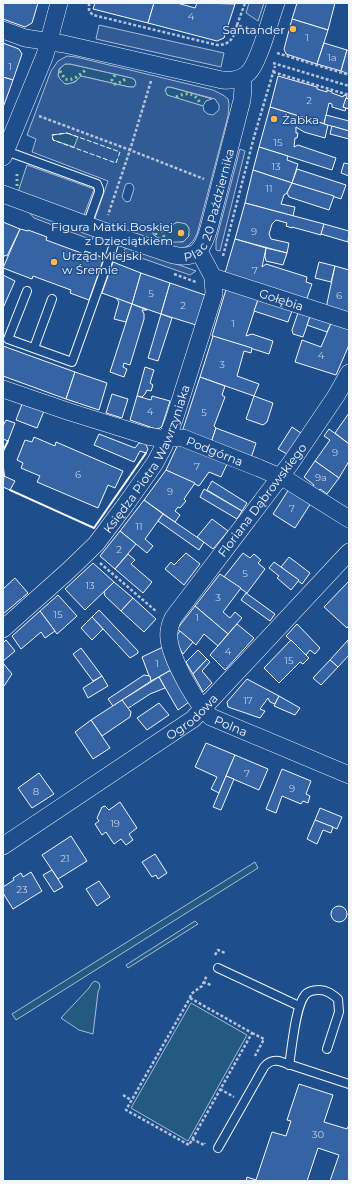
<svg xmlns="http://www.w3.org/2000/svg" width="352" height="1184" viewBox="0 0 352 1184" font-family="Montserrat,sans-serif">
  <rect width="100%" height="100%" fill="#1f4e8c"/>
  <g fill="#245a82" stroke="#a8bbd7">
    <path d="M65,64H70L132,78L135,80L136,84L134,87H129L81,76C63,96 50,73 65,64Z"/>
    <path d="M167,87H170L212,99L206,101L203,106L169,96L165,92Z"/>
    <path d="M67,133L78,137L74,148L53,140L52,135Z"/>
    <path d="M181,222L186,224L190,230L188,239C179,246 161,242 153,234C152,223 162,227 169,229L175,223Z"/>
    <path d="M255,862L258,868L16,1020L12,1014Z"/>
    <path d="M195,921L198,924L128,968L126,965Z"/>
    <path d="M95,981L99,983L100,987L98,992L93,1034L79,1030L61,1018L89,988L92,983Z"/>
    <path d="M191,1003L247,1035L188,1141L131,1108Z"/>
  </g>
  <g fill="#305b95" stroke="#a8bbd7" fill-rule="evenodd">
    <path d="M249,3H264L258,21L246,13Z"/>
    <path d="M99,25L224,53L221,67L96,39Z"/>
    <path d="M67,56L76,57L213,90L223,95L228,99L229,104L228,116L197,234L193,241L188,246L180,249L94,221L108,181L32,152L36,139L27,135L51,71L58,61ZM65,64H70L132,78L135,80L136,84L134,87H129L81,76L75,82L68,84H65L60,79L58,76L59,69ZM167,87H170L215,99L219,105V110L213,115L208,114L204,111L203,106L167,95L165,90ZM67,133L78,137L74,147L53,140L52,135ZM130,183L133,185L134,189L130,201L126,202L122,197L125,186L126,184ZM177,222L186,224L189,228V236L183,242H172L156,237L153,234V230L155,227L158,226L169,229L172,225Z"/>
    <path d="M240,149L245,151L220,251L216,250V241Z"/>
    <path d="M27,165L94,189L84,215L18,192Z"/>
    <path d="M27,210L94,235L92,240L34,218Z"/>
    <path d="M126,246L196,271L190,275L124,252Z"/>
  </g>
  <g fill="#3563a3" stroke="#f2f6ff">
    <path d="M3,3H38L32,23L25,27L3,19Z"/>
    <path d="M95,3H154L148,23L93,9Z"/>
    <path d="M154,3H177L195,8L197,3L235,4L224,38L217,41L148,23Z"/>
    <path d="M297,3H335L328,30L292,19Z"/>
    <path d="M292,19L328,30L317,64L286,54L284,49Z"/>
    <path d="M3,43L19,49L22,54L13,80L3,77Z"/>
    <path d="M324,43L347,50L341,71L317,64Z"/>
    <path d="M347,50L349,51V74L341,71Z"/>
    <path d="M278,76L317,87V89L327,92V90L332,92V93L343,97L344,95L347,96L343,107L346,108L345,111L332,107V104L329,103L324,124L270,107Z"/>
    <path d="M3,77L13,80L4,105H3Z"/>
    <path d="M346,98L349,99V109L343,107Z"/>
    <path d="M270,107L328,125L325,138L304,132L296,127V133H298L297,138H295L294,147L298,145L336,158L332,170L259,147Z"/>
    <path d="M326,115L349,121V131L324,124Z"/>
    <path d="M332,126L349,131V139L330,134Z"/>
    <path d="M259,147L288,156L287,160L298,164L292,183L253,170Z"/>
    <path d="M344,163L349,164V176L341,173Z"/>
    <path d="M297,169L346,185L341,199L292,183Z"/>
    <path d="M253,170L292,183L287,193L284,195L281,204L295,207L293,216L245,203Z"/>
    <path d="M292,183L334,196L329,210L289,197L287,193Z"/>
    <path d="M245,203L324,224L321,235L292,227V228L286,226L287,223L276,220L272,224L269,234L271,239L289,243L287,253L235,239Z"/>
    <path d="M3,222L20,229L7,256L5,255L3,258Z"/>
    <path d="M324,224L349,231L348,242L321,234Z"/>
    <path d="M20,229L28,231V230L47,237L46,240L84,254L85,251L104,258L89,300L70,293L71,290L33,276L32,279L3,268Z"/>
    <path d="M235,239L266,248L262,267L266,264L307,277L306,282L312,284L306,301L225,273Z"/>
    <path d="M266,248L287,253L283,265L266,261L265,257Z"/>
    <path d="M113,262L141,273L132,304L102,293Z"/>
    <path d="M319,262L335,266L331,282L315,278Z"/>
    <path d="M335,266L349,270V316L326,308Z"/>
    <path d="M141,273L170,283L161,314L132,304Z"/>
    <path d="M3,275L15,281L3,308Z"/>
    <path d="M170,283L205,295L196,325L161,314Z"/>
    <path d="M227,286L259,297L246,336L252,334L273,341L269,354L212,336Z"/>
    <path d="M259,297L293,308L288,322L254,311Z"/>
    <path d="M116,298L132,304L126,322L114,319L119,302Z"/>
    <path d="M132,304L147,310H142L144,314V319L130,365L124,363L123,367L127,369L124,377L110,372Z"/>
    <path d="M299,310L311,314L303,337L293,334L292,330Z"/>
    <path d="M161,314L172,318L158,361L148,358Z"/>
    <path d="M311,314L332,321L327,332L307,325Z"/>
    <path d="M332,321L349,326V345L336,375L295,362L302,340L321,347Z"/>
    <path d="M213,336L252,348L251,353L244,351L237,376L259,384L254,396L200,377Z"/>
    <path d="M3,346L75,372L66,399L3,376Z"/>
    <path d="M145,367L154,370L150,383L153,385L151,391L147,390L145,394L142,397L137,396Z"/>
    <path d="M75,372L107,383L99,410L66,399Z"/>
    <path d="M200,377L225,386L222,395L225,397L214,426L216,428L211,443L182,432Z"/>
    <path d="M112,394L128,399L122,418L106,413Z"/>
    <path d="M137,396L151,400L152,396L170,401L162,426L160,428L156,429L130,420Z"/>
    <path d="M254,396L273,403L267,422L263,425L246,419Z"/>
    <path d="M22,404L44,411L37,428L16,420Z"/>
    <path d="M349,413V444L335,433Z"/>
    <path d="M6,420L15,423L8,441L3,439V426Z"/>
    <path d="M292,427L301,433L287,454L278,449Z"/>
    <path d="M216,428L256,443L251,458L211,443Z"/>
    <path d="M329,429L349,444V461L339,478L315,461L330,440L324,436Z"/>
    <path d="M99,434L135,448L139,443H145L148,449L146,453L140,451L134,462L94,445Z"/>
    <path d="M34,437L55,446L56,442L123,471L115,488L108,485L98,508L37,482L40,476L21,468L23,463L17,460L25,440L32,442Z"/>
    <path d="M179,442L228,462L221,477L209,472L199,486L166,470Z"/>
    <path d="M315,461L339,478L327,494L320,489L318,492L312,488L314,485L304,477Z"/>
    <path d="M166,470L195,483L184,499L186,501L180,508L178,507L175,511L180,515L175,522L144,500Z"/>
    <path d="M4,476L15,481L10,490L3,487Z"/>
    <path d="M212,481L247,503L242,511L207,490Z"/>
    <path d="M204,489L242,511L237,519L200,497Z"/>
    <path d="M289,489L311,503L295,528L273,514Z"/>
    <path d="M144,500L163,514L145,539L153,546L147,553L120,531Z"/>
    <path d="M163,514L204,542L199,550L158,521Z"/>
    <path d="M212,519L228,531L213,549L197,537Z"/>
    <path d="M120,531L136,544L115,569L100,556Z"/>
    <path d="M186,553L200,564L184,585L165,569L171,562L174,565Z"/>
    <path d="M243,553L250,558L254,554L261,560L258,563L265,569L247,593L224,577Z"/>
    <path d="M128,554L135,560L131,564L152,582L143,593L115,569Z"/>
    <path d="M289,557L310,573L302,584L281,567Z"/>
    <path d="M274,562L299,580L291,590L277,578L279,576L269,568Z"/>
    <path d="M93,563L114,582L85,610L65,589Z"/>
    <path d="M220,574L241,588L223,612L230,618L235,612L242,618L228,634L195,606Z"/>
    <path d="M15,578L28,593L3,614V589Z"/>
    <path d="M349,581V625L347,628L324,607Z"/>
    <path d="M114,582L133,598L121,611L105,596L104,592Z"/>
    <path d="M246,593L275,614L270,621L241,600Z"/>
    <path d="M58,595L77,616L57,634L40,611Z"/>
    <path d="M133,598L156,619L144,632L121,611Z"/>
    <path d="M195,606L228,634L218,646L204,634L196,645L177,629Z"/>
    <path d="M99,610L138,651V653L130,658L92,617Z"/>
    <path d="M40,611L55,631L45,638L41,632L21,649L12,636Z"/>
    <path d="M92,617L103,629L92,640L81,628Z"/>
    <path d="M237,624L254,638L225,670L210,655Z"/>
    <path d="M297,624L320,648L315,654L310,650L306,655L286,636Z"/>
    <path d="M180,631L193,642L183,654L174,639Z"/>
    <path d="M6,640L15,651L3,661V643Z"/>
    <path d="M291,640L309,658L303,664L300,662L279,683L264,668Z"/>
    <path d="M348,640L349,655L338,667L330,660Z"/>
    <path d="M163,647L171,670L151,681L142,657Z"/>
    <path d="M81,648L102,676L93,681L73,654Z"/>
    <path d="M198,650L207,659L193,674L186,662Z"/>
    <path d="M207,659L210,662L202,671L212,683L203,692L193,674Z"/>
    <path d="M330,660L338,667L321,685L313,678Z"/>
    <path d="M3,663L12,674L4,686L3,685Z"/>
    <path d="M171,670L189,702L178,710L159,677Z"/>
    <path d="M144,675L150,676L151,681L113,706L108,699Z"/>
    <path d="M102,676L108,686L88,698L83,688Z"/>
    <path d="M159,677L165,688L150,694L127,709L122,700Z"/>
    <path d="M247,679L279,696L275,704L270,702L268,698L260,709L265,711L260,718L228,707L227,702Z"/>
    <path d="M279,696L300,708L295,715L274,706Z"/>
    <path d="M122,700L131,712L130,717L102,736L91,720Z"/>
    <path d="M159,703L169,715L147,730L137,718Z"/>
    <path d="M91,720L110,748L93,759L75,732Z"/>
    <path d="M206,743L235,755L219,793L211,789L217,777L195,767Z"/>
    <path d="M235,755L268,769L259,790L226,776Z"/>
    <path d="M282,769L311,781L306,794L310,796L308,803L303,801L301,804L282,796L276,813L266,809Z"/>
    <path d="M39,773L54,794L32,808L18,788Z"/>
    <path d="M226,776L234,779L221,810L213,807Z"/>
    <path d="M120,802L137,828L129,834L133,840L126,845L121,839L114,844L106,832L102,835L95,824L99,821L97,818L102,807L105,806L109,810Z"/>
    <path d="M320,808L342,817L337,829L315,820Z"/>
    <path d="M315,820L333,827L331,833L323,830L317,844L307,839Z"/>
    <path d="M71,836L87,861L58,879L42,855Z"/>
    <path d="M155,854L167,873L158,879L156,875L152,877L142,862Z"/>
    <path d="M52,870L63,887L54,892L43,875Z"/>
    <path d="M31,872L42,891L13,909L3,893V887L14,880L13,878L21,873L23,877Z"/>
    <path d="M99,881L110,897L97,906L86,889Z"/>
    <circle cx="339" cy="914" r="8"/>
    <path d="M299,1084L333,1095L324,1122L347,1129L349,1125V1181H330L339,1155L318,1148L307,1181H246L247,1177L256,1180L272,1132L286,1136L291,1121L287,1120Z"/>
  </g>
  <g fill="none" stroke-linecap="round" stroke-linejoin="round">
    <defs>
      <g id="service">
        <path d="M6,151L97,184L99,189V192L87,225"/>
        <path d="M27,291L8,339L72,362L117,236"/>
        <path d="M34,348L52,299"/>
        <path d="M218,968L299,1006"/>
        <path d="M289,1065C292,1049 295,1007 305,995C308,991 314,990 319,990C327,990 332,994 338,999L339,1012L327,1049"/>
        <path d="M218,1148L264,1067C268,1062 272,1060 279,1061L349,1084"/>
      </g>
      <g id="minor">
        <path d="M3,30L25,38L64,44L222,80C232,81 241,80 248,73C259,63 270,19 276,3"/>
        <path d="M3,157L45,55L59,3"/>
        <path id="s1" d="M3,194L117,236L173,255C197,260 203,249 209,228L242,100L243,88L242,78"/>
        <path id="s2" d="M213,277L349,321"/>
        <path id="s3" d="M349,373L336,396L290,464L173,618C170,624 168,631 169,639C171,659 196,704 211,717L349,775"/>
        <path id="s4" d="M3,389L70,412L147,436L159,438H183L259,468L287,480L349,519"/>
        <path id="s5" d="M3,629L68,571L96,544L126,504L155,463L164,446L174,420L214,294L213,277L199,251"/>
        <path id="s6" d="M3,846L193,719L349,552"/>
      </g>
    </defs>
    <use href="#service" stroke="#f2f6ff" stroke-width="10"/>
    <use href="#minor" stroke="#f2f6ff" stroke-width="18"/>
    <g stroke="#b3c4dc" stroke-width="2.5" stroke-dasharray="3 2" stroke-linecap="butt">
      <path d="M89,3V11L93,15L217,45C231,45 234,37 237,25L242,27"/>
      <path d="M237,25L245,3"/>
      <path d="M277,53L349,75"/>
      <path d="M273,63L349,86"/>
      <path d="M273,72L349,95"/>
      <path d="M151,81L130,150L204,179"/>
      <path d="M39,116L130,150L108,215"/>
      <path d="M223,256L254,137L275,66"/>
      <path d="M174,274L196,282"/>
      <path d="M100,563L157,612"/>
      <path d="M215,955L218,950L225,953"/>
      <path d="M203,982L211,985"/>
      <path d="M190,998L252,1033L189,1145L126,1110Z"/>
      <path d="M190,998L191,994L202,986L207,975"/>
      <path d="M252,1033L264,1039L255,1056"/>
      <path d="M220,1089L234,1097"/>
      <path d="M123,1095L131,1100"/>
      <path d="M192,1139L204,1145L205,1143"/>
    </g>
    <use href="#service" stroke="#1f4e8c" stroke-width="8"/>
    <use href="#minor" stroke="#1f4e8c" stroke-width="17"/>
    <g stroke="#97c8a6" stroke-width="3" stroke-dasharray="2 3" stroke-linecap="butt">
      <path d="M60,71L65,79C73,82 80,74 87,69"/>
      <path d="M115,75L112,80L115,84L121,82L127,78"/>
      <path d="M176,97C187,92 194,92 200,103"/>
      <path d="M17,186V171"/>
      <path d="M156,235L155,229L159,227L162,231L164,237"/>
    </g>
    <path stroke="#f2f6ff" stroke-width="1" stroke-dasharray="5 2" stroke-linecap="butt" d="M67,133L120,152L116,163L53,140L52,135Z"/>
    <g stroke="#f2f6ff" stroke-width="2">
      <path d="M3,451L8,441"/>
      <path d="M3,468L4,476"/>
      <path d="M10,490L94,528L146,453"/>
    </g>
  </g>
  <g fill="#ffb74d" stroke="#1f4e8c" stroke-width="1.5">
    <circle cx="293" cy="29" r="4"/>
    <circle cx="274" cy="119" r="4"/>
    <circle cx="181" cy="233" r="4"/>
    <circle cx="54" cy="262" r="4"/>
  </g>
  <g text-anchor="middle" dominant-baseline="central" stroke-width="3" stroke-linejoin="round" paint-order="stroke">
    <g font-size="10" fill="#c3d1e8">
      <text x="191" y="16">4</text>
      <text x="307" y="37">1</text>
      <text x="332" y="57">1a</text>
      <text x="10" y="66">1</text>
      <text x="309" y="100">2</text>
      <text x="278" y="142">15</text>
      <text x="276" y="166">13</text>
      <text x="269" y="188">11</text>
      <text x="254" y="231">9</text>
      <text x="255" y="270">7</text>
      <text x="151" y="293">5</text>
      <text x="339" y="295">6</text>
      <text x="183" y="305">2</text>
      <text x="233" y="323">1</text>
      <text x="321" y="355">4</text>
      <text x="222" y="364">3</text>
      <text x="150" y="411">4</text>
      <text x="204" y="412">5</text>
      <text x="335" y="452">9</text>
      <text x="197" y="466">7</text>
      <text x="78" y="474">6</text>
      <text x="321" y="477">9a</text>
      <text x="170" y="491">9</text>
      <text x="292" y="508">7</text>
      <text x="139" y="526">11</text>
      <text x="119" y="549">2</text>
      <text x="245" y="573">5</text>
      <text x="90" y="585">13</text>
      <text x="218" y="597">3</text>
      <text x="58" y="614">15</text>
      <text x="197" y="617">1</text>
      <text x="228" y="651">4</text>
      <text x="289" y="660">15</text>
      <text x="157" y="663">1</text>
      <text x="248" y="700">17</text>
      <text x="247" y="773">7</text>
      <text x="292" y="788">9</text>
      <text x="36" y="791">8</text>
      <text x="115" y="823">19</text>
      <text x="65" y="858">21</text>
      <text x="22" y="889">23</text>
      <text x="318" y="1134">30</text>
    </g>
    <g font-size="12" fill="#f2f6ff" stroke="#1f4e8c" text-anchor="end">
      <text x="285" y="29">Santander</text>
      <text x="282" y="119" text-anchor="start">Żabka</text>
      <text x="173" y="226">Figura Matki Boskiej<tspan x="173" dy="14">z Dzieciątkiem</tspan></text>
      <text x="62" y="255" text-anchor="start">Urząd Miejski<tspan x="62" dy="14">w Śremie</tspan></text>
    </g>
    <g font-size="12" fill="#f2f6ff" stroke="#1f4e8c">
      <text stroke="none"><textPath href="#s1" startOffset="253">Plac 20 Października</textPath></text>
      <text stroke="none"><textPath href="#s2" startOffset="72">Gołębia</textPath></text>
      <text stroke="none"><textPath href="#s4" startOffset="222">Podgórna</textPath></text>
      <text stroke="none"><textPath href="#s5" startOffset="226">Księdza Piotra Wawrzyniaka</textPath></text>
      <text transform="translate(262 500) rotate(-53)">Floriana Dąbrowskiego</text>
      <text stroke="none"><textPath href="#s6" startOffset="229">Ogrodowa</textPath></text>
      <text stroke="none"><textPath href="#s3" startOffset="435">Polna</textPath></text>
    </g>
  </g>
  <rect width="352" height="1184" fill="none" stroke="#f2f6ff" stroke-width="8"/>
</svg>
